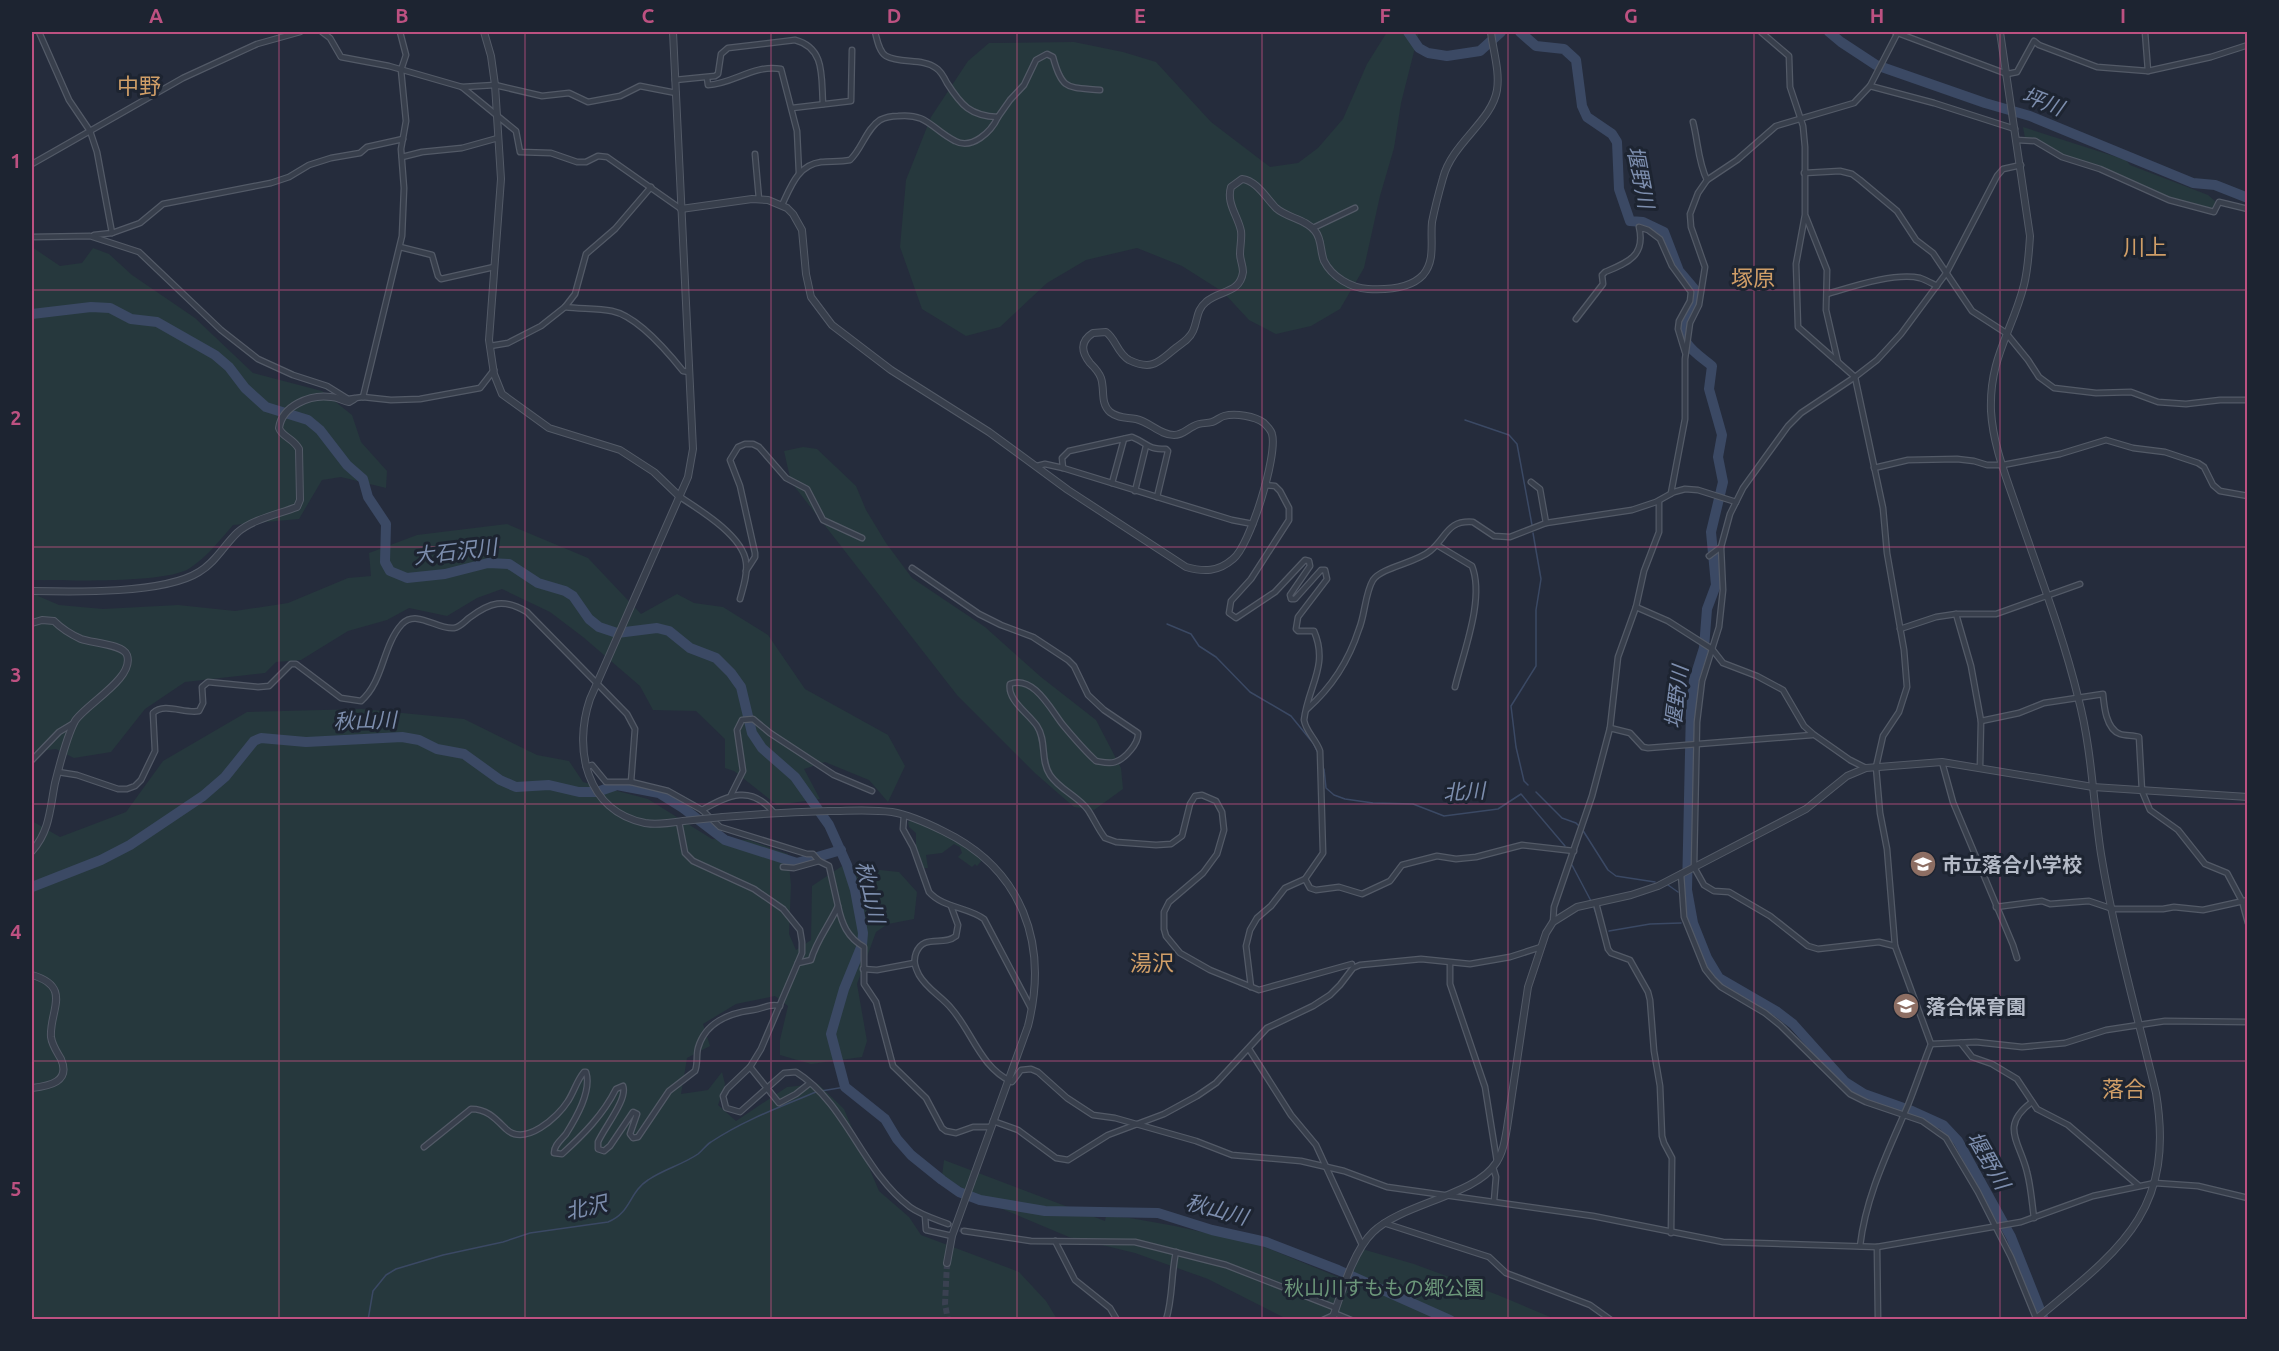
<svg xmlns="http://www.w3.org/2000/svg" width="2279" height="1351" viewBox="0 0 2279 1351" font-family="Ubuntu,'Noto Sans JP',sans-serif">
  <rect width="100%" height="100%" fill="#252c3c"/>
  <g fill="#26383d">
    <path d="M1387,32H1419L1401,103L1394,148L1380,196L1364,268L1340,309L1311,326L1276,334L1249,320L1223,292L1182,266L1137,248L1086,260L1047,283L1000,327L966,336L922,309L900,247L906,180L931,117L968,61L989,43L1074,42L1123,52L1156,62L1211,122L1270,167L1298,163L1318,148L1343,119L1367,64Z"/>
    <path d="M2023,127L2126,160L2130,165L2208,195L2216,202L2211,210C2161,197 2114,177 2067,157C2052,151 2040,140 2025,138Z"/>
    <path d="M32,247L60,266L82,263L93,248L109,254L132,275L195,318L253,373L322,391L352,415L361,442L387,471L386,488L341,477L322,480L299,519L233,525C220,540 207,557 190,568C167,584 65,580 32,580L38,596L59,605L103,609L178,605L235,611L288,603L348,578L371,576L369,553L417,535L507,524L588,558L641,614L677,594L694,603L723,607L768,635L805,689L888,735L905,766L888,802L869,780L825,762L804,769L820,799L777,805L734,771L725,768V739L696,711L653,710L640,686L583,637L550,612L502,589L477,598L447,616L409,608L387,620L348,631L301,660L276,662L265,673L185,682L145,709L111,752L74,758L56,749L32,752Z"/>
    <path d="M803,447L817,449L856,486L866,510L886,543L912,578L985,627L1041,677L1096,720L1121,768L1123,789L1094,810L1074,807L1036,774L957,695L791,482L784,451Z"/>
    <path d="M361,709L464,719L537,755L569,761L583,782L648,799L712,839L749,840L788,854L791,885L789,934L796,950L811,940L812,886L842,866L899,872L917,892L914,919L888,924L876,932L857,984L867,1041L862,1057L811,1064L780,1055V1040L788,1006L775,996L736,1004L703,1024L710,1046L687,1058L681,1094L708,1090L722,1072L725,1084L718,1105L736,1121L787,1087L818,1084L844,1109L879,1191L909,1217L921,1235L1019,1272L1046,1301L1057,1319H32V821L60,837L126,812L163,761L247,712Z"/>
    <path d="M912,820L950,836L983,859L977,866L975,864L972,867L958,857L962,853L960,847L954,844L942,853L926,855L928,868H923L916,846V833L909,827L908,822Z"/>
    <path d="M944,1160L1105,1221L1106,1216L1130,1218L1175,1226L1260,1245L1350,1282L1362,1249L1414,1264L1498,1295L1555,1319H1287L1208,1279L1135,1253L1069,1237L988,1203L942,1176Z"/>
  </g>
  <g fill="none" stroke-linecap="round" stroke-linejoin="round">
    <g stroke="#3b4964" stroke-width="1.5">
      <path d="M1465,420L1509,435L1517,444L1532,525"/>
      <path d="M1167,624L1191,634L1199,646L1216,657L1250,692L1291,716L1313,743L1318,753"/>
      <path d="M1324,769L1326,788L1334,795L1345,799L1373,803L1413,804L1444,816L1498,809L1521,794L1565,846"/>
      <path d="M1528,785L1524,781L1516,747L1511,706L1536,666V610L1541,579L1533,533"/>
      <path d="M1536,792L1562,818L1576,823L1579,826"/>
      <path d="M1582,829L1608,870L1616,876L1655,882"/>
      <path d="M1572,865L1591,901"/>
      <path d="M1668,885L1678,892"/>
      <path d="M1686,902L1689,905"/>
      <path d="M1594,908L1598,919"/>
      <path d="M1609,931L1650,924L1681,923"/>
      <path d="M821,1091L845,1087"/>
      <path d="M368,1320L373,1291L386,1275L396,1269L443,1255L503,1242L530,1233L608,1222C631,1213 629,1192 648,1180C664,1169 682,1165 698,1154C703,1150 706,1145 711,1142C744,1120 780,1107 816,1092"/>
    </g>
    <g stroke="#3b4964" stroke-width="10">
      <path d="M1408,32L1419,48L1428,53L1447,56L1480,51L1501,32"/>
      <path d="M1520,32L1536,46L1564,49L1576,60L1582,106L1587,117L1612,134L1617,142L1619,189L1630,221L1643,222L1664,232L1679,271L1696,291C1695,301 1691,308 1687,317C1675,342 1695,352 1712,366L1709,389L1722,435L1718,457L1723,482L1711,532L1716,585L1707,609L1704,648L1694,680L1691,708L1687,890L1693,923L1707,958L1719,978L1776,1011L1793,1024L1845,1082L1864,1094L1912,1111L1943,1125L1958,1141L2011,1237L2044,1320"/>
      <path d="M1829,32L1841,42L1876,65L1985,103L2030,116L2193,183L2215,185L2248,198"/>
      <path d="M32,314L91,307L110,308L131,319L157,322L215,355L229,367L245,388L266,407L308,420L320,430L347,465L363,479L368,497L386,524L385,562L390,571L407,578L445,574L488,563L509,564L538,583L565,591L573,596L589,619L599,627L617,633L657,628L669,631L690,648L716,658L731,673L741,687L752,733L762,748L795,777L829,825L847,865L855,890L863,933L862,945L844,989L831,1034L845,1087L885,1119L897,1139L911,1155L942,1180L959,1192L980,1200L1045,1211L1158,1213L1212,1230L1266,1242L1338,1270L1450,1320"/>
      <path d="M32,887L101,860L130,845L203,796L225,777L254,741L261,738L306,742L402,737L419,740L437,749L464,754L500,780L516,787L549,785L579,792H597L617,785L659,793L683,808L725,840L797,863L841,850"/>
    </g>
    <path stroke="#3a4151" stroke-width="4.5" stroke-dasharray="4.5 2" stroke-linecap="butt" d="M948,1224L964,1231"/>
    <path stroke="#3a4151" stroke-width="6" stroke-dasharray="6 3" stroke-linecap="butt" d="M947,1263L945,1304L948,1320"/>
    <defs>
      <g id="minor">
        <path d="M39,32L69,100L90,131L97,152L112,233L94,235"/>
        <path d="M322,32L330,38L341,57L389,66L462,87L516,131L520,152L551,153L577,162H586L598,156L607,157L681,209"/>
        <path d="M875,32C877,39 879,52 886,56C900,64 923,58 936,68C941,71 944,77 947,83C961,105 970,116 998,117L1010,100L1024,85L1036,60L1047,54L1053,57C1062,91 1068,87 1100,90"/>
        <path d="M1761,32L1789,56L1790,87L1803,126L1805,147V215L1796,264L1798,327L1855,377L1883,508L1887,553L1904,650L1907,687L1899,712L1883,736L1876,767L1880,813L1887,849L1895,946L1931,1044C1923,1064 1916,1085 1908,1105C1888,1152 1866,1195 1860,1246"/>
        <path d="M1895,32L2007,74L2017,72L2034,41L2039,45L2097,67L2148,71L2211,57L2248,45"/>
        <path d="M2145,32L2148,71"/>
        <path d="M707,78L708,85C733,84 754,64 781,69L797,131L799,173"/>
        <path d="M675,80L715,76L718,74L721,54L728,48L795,40C826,48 821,78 823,104"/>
        <path d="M1870,86L1934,103L2015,129"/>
        <path d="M462,87L495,85L542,96L569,93L588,102L620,96L640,86L676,93"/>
        <path d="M792,108L851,101L852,50"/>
        <path d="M1693,122C1698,141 1698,162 1707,180"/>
        <path d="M2017,140L2035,141L2062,157L2100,169L2169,200L2214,212L2219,202L2248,209"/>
        <path d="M755,154L759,199"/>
        <path d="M402,157L422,152L462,148L498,138"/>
        <path d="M32,164L183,78L257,44L300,32"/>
        <path d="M1804,173L1840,171L1852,174L1860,180L1897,211L1916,240L1933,253L1972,311L2006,333L2028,360L2039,377L2054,388L2096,393L2131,392L2158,402L2186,404L2220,400H2248"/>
        <path d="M782,205C791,186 798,165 821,162C831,161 840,162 850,160C862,149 866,129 880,120C886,117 892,116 898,116C928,113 931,129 955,141C972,150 991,132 998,117"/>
        <path d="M1806,217L1827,270L1826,310L1838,362"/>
        <path d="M1313,228L1355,208"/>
        <path d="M112,233L140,223L163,204L271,183L289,177L309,165L331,158L360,153L367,147L403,139"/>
        <path d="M32,237L90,236L139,252L221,330L258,359L293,375L327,386L348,399L363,397L391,400L420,399L480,388L494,370"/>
        <path d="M400,247L432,255L438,276L441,279L494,267"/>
        <path d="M1827,294C1851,287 1895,272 1920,278C1926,280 1931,283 1937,286"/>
        <path d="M565,307C580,309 597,308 612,311C637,316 667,351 683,371L689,372"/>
        <path d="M1576,319L1603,284L1602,275L1605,272C1627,263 1646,256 1639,227L1648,230L1660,239L1672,266L1691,292L1690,301L1679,321L1678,329L1685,352"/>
        <path d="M490,346L508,343L541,326L565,307L575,294L586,254L615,229L651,187"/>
        <path d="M363,397L402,236L404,188L401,149L406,121L401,70L406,55L400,32"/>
        <path d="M1037,466L1045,464L1063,468L1232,520L1253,524"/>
        <path d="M1063,468L1062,458L1069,451L1132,437C1149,444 1146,449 1166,449L1168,451L1157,497"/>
        <path d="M1874,468L1908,460L1957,459L1974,461L1987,465H2003L2060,454L2106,440L2133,448L2165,452L2198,463L2204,467L2213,485L2220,491L2248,496"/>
        <path d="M1531,482L1540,489L1546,523"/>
        <path d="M1112,483L1124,439"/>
        <path d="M1135,491L1146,446"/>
        <path d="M1671,493L1685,419V359L1690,323L1699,305L1705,267L1691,227L1690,214L1698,193L1707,180L1737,160L1776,126L1854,103L1870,86L1898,32"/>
        <path d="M680,497C700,510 743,536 746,562C748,574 743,588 740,599"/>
        <path d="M1437,545L1472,566C1485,599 1463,653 1455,687"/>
        <path d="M1709,556L1721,547"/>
        <path d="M912,568L979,614L1001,625L1033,637L1068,660L1074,666L1088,695L1104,710L1138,733C1139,743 1125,759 1115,762C1109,764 1102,762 1096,761C1084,750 1073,737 1063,725C1051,710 1034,675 1010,684C1007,700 1028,713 1037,726C1047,741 1040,760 1050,775C1060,790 1078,796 1088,810C1094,819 1098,829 1105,838L1116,842L1156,845L1171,844L1182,836L1190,804L1195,796L1202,795L1216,801L1222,812L1224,830L1217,854L1203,873L1169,902L1164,912V929L1166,936L1180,953L1210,970L1259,990L1352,964"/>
        <path d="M746,571L755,557V553L740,486L730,460L738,447L745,444H753L759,447L786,478L807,489L823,520L862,538"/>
        <path d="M1636,607L1668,621L1712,649L1723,663L1757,676L1783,690L1804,726L1813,734L1850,760L1866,768"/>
        <path d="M1956,614L1971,666L1981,721L1980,767"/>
        <path d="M1900,629L1936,617L1956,614H1996L2080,584"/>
        <path d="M1307,709C1331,688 1349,660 1359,629C1365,615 1365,593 1373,580C1382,567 1416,563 1430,551C1447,537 1447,520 1473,522L1494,536L1510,537L1546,523L1632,510L1656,502L1674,492L1685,489L1698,490L1736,502"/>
        <path d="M1981,721L2019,713L2044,703L2103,694C2104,706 2106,729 2120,734C2126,736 2133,735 2139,737L2142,791L2150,810L2178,830L2205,864L2227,873L2242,901L2248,923"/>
        <path d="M1610,728L1630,733L1643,747L1648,748L1812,735"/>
        <path d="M32,760L59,732L74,723"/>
        <path d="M1942,762L1953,802L2013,945L2017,958"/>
        <path d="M586,767L592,765L606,782H631L668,791L702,810L720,827L807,854H813L819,861L829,866L838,906"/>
        <path d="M58,772L77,775L118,789H127L135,786L141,780L155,751L153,713C165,702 184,714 199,711L203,703L202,687L208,682L258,687L269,686L291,664H296L341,698L361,701C384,681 382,646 402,624C417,609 437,630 454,628C460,627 464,622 469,618C490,602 504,598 527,612L627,714L635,729L631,782"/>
        <path d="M731,795L743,771L737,730L742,720L753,719L770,733L834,775L872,791"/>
        <path d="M702,810C729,795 751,784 774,813"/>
        <path d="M904,815L903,829L913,847L929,892C943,908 968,907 984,919L1031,1008"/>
        <path d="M679,822L685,853L693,861L754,889L783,909L800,930L802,942V953L761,1049L750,1067L727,1089L723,1096L726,1108L740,1112L784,1073L796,1072C847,1104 862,1171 910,1207C921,1215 935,1219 948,1224"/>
        <path d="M783,867L794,868L819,861"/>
        <path d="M1681,874L1684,917L1705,969L1713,979L1721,987L1765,1013L1780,1025L1850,1094L1866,1102L1922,1121L1946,1138L1978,1192L2011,1257L2036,1318"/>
        <path d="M1305,879L1310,888L1316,890L1339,887L1362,894L1390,881L1402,865L1437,856L1456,859L1476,857L1522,845L1574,851"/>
        <path d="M1596,903L1608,949L1611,953L1630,960L1648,992L1650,1000L1654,1051L1660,1086L1662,1136L1664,1143L1672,1158L1671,1233"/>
        <path d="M951,906L958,925L956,936C943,947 924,933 916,953C913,961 915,967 919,975C927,989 941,996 951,1008C973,1033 980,1067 1012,1082L1021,1070L1031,1069L1038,1072L1067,1098L1093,1115L1115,1118L1196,1141L1232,1155L1301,1161L1344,1171L1387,1187L1593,1216L1723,1242L1877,1247L2021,1222L2093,1196L2155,1183L2198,1186L2248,1198"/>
        <path d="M1996,907L2042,901L2050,904L2089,901L2113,909H2163L2174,907L2203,910L2248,900"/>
        <path d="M1553,922L1554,907L1592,796L1610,728L1618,657L1636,607L1644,571L1659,532V501"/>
        <path d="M1895,946L1879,942L1818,949L1808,946L1770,916L1729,892L1714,891L1704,885L1694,867L1697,722L1702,681L1719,627L1723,590L1721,547L1730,514L1743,488L1788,426L1801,413L1855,377L1877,360L1901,334L1947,272L1997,176L2003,169L2021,165"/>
        <path d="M798,963L811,960C816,941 830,924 838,906C842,924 847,937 864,947V984L876,1002L893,1066L926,1098L942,1128L946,1131L956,1133L973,1127H991"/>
        <path d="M1450,963V984L1485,1087L1497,1162"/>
        <path d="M863,969L877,970L914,963"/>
        <path d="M1251,987L1246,946L1250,930L1257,918L1271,906L1285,888L1305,879L1323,853L1320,751C1316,739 1306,732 1304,720C1308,686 1329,666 1314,631H1298L1296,629L1298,617L1327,579L1325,570H1321L1295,599H1291L1290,595L1310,566L1309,561L1305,560L1275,592L1236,618L1229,613L1231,601L1251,579L1289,520V508L1280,491L1275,486L1265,485"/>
        <path d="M1961,1043L1972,1057L1992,1064L2017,1079L2037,1109L2068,1125L2138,1185"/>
        <path d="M1931,1044L1976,1042L2022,1047L2065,1043L2106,1030L2165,1021L2248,1022"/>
        <path d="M1249,1049L1291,1115L1316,1145L1362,1245"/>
        <path d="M750,1067L779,1103L796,1094L810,1083"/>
        <path d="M2032,1102C1999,1126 2020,1142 2027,1172C2031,1187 2032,1203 2034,1218"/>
        <path d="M993,1121L1018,1130L1056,1158L1068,1160L1108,1135L1164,1114L1197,1096L1216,1083L1267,1028L1313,1006L1330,995L1340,985L1353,968L1360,965L1421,959L1470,964L1510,957L1541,947"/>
        <path d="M424,1147L471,1109C487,1109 495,1118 506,1129C525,1147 558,1117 568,1101C574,1092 577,1080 584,1072H586C592,1091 576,1118 566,1134C561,1140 554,1145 554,1153L562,1154C583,1135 603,1115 616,1089L623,1086C628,1099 604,1128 598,1142V1149L604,1151L610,1146L633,1112L637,1114L630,1134L633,1138L638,1137L669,1091L695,1071C698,1064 696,1056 698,1048C705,1023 729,1013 753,1010C763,1009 769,1003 780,1006"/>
        <path d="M1493,1167L1496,1177L1494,1201"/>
        <path d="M925,1216L926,1230L952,1236"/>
        <path d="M1384,1223L1489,1257L1506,1273L1590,1305L1611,1320"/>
        <path d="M964,1231L1031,1241L1135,1242L1226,1265L1336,1308"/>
        <path d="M1055,1241L1075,1280L1110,1308L1117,1320"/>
        <path d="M1877,1247L1878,1320"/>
        <path d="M1334,1313L1351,1320"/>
        <path d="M1166,1320C1173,1298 1171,1274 1176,1252"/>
        <path d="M1323,1320L1334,1315"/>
      </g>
      <g id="tertiary">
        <path d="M484,32L491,56L495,85L501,179L489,340L494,374L502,394L549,428L620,450L654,472L680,497"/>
        <path d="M673,32L693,449L688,477L590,699C573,749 586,811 645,823C658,825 670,823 683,821"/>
        <path d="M2000,32L2030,236C2029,252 2028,269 2024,285C2012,332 1989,358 1991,411C1993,446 2007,479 2018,512C2039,573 2063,635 2078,697C2092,749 2093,802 2101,854C2114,934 2137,1014 2156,1093C2176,1213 2118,1251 2035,1320"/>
        <path d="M681,209L752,199L768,200L787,208L793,214L802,230L806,274L811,297L832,325L891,370L989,432L1068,490L1186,567C1204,572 1218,572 1233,559C1250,546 1278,455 1272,434C1271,430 1267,426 1264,423C1255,416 1235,413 1224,416C1220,417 1216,421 1212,422C1206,424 1200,422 1194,426C1187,429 1183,435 1174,435C1160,435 1150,422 1136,419C1127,417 1119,419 1110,412C1100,403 1105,390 1101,378C1099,372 1095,368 1090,363C1081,352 1080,341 1093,333L1106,332C1116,339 1117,353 1129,360C1154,372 1160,360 1177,347C1184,342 1190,338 1193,331C1198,320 1196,310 1206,302C1219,290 1240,294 1243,272C1243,265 1240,260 1240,254C1240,246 1242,239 1241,231C1238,216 1226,203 1231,187L1242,179C1256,180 1267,199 1276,208C1287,218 1306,219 1315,231C1322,239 1320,251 1324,261C1332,277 1351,288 1368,289C1387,290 1410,289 1423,275C1436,260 1430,240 1432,222C1435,207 1439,192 1443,178C1452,143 1492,121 1497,90C1500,71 1493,51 1491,32"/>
        <path d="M32,591C74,592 164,594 199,572C216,562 224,545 238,532C253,519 279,514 297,507L300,500L299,449C293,438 282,437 279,428C282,406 310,394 331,397C337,397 343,401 349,402L354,399"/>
        <path d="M32,623L42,620L54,621C62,629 70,634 81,639C92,643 123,644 127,655C135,678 86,704 75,721C68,734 59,767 55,783C50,808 50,831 32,851"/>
        <path d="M723,817C758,814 793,812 828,811C849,811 870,809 892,812C910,815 927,823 943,831C1022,869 1049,943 1028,1026L952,1236L947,1263"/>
        <path d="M32,975C73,987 49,1011 51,1037C52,1045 57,1052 61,1059C71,1082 49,1086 32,1088"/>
        <path d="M1332,1320C1341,1294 1353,1251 1373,1232C1403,1203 1475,1196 1496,1163C1503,1153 1505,1140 1507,1128L1528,987L1546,933L1553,922L1577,907L1631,895L1658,886L1806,809L1847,776L1866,768L1942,762L2093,787L2248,797"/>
      </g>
    </defs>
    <use href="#minor" stroke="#535a67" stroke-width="7"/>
    <use href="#tertiary" stroke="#535a67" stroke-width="8"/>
    <use href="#minor" stroke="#383f4c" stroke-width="4.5"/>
    <use href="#tertiary" stroke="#383f4c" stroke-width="6"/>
    <defs>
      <path id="tertiary-bridge" d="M683,821L723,817"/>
    </defs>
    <use href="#tertiary-bridge" stroke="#535a67" stroke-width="8" stroke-linecap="butt"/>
    <use href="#tertiary-bridge" stroke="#383f4c" stroke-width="6"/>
  </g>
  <path fill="none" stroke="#bd5181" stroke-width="1.5" stroke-opacity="0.55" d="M279,32V1320M525,32V1320M771,32V1320M1017,32V1320M1262,32V1320M1508,32V1320M1754,32V1320M2000,32V1320M32,290H2248M32,547H2248M32,804H2248M32,1061H2248"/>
  <defs>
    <symbol id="school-disc" viewBox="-11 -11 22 22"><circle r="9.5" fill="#8d6e63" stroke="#1d2431"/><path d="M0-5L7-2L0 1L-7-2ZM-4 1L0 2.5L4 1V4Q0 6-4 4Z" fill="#fff"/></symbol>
  </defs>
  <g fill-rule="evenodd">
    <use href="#school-disc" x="1908" y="849" width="30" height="30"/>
    <use href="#school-disc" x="1891" y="991" width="30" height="30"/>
  </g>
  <g text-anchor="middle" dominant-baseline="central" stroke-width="6" stroke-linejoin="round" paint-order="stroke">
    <g font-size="20" font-weight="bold" fill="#b4bac7" stroke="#1d2431" text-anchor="start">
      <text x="1942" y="864">市立落合小学校</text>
      <text x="1926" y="1006">落合保育園</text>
    </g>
    <g font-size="20" fill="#6c977a" stroke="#1d2431">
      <text x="1384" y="1287">秋山川すももの郷公園</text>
    </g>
    <g font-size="21" font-style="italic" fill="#7d8eae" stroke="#1d2431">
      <text transform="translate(2043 101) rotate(21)">坪川</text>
      <text transform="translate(1641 177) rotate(79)">堰野川</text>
      <text transform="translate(455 551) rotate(-7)">大石沢川</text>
      <text transform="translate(1676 697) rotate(-83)">堰野川</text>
      <text transform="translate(365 720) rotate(-2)">秋山川</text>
      <text transform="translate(1464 791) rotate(-3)">北川</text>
      <text transform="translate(871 892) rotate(77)">秋山川</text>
      <text transform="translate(1989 1160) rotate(60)">堰野川</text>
      <text transform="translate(586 1207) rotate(-13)">北沢</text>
      <text transform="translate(1217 1209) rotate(15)">秋山川</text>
    </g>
    <g font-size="22" fill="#d09e67" stroke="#1d2431">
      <text x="139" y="85">中野</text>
      <text x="2145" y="246">川上</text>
      <text x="1753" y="277">塚原</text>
      <text x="1152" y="962">湯沢</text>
      <text x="2124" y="1088">落合</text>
    </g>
  </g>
  <rect width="2279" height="1351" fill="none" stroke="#1d2431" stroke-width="66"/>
  <rect x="33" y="33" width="2213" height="1285" fill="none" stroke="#bd5181" stroke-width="2"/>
  <g font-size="20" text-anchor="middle" font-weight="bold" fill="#bd5181">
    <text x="156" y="23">A</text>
    <text x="402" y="23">B</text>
    <text x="648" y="23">C</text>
    <text x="894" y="23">D</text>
    <text x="1140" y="23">E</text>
    <text x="1385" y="23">F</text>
    <text x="1631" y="23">G</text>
    <text x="1877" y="23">H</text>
    <text x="2123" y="23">I</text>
    <text x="16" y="168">1</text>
    <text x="16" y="425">2</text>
    <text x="16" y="682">3</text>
    <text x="16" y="939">4</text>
    <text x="16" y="1196">5</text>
  </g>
</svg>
